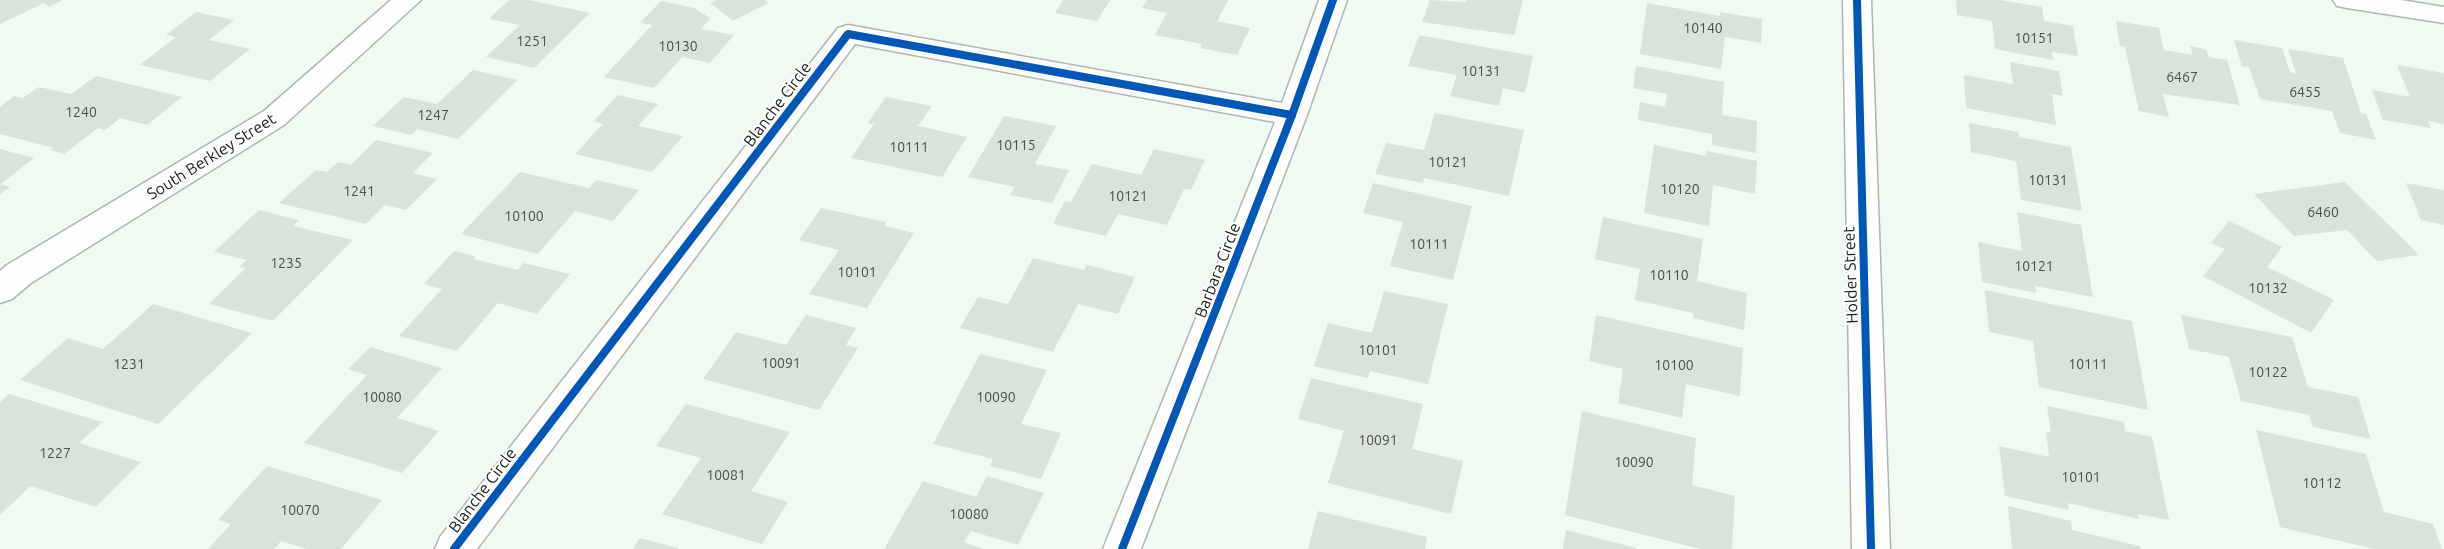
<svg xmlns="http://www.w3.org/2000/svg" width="2444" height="549" viewBox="0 0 2444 549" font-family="Ubuntu,sans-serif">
  <rect width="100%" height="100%" fill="#f0faf2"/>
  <g fill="#d9e2db">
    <path d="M0,0H63L49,7L44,3L0,24Z"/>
    <path d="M509,0H529L590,13L534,68L486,57L520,25L489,19Z"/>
    <path d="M716,0H765L768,3L733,21L710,3Z"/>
    <path d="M1063,0H1110L1097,21L1055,13Z"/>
    <path d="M1147,0H1228L1217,21L1250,28L1237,55L1200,48L1202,44L1155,35L1167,13L1142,8Z"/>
    <path d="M1430,0L1466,2L1467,0H1523L1514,35L1422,22Z"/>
    <path d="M1956,0H2000L2042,7L2044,21L2073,26L2078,56L2052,52L2053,60L1995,49L1992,21L1957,15Z"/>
    <path d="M661,1L694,8L710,18L701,29L734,35L710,63L682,57L654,88L604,77L652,25L640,23Z"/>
    <path d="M1647,3L1720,16V12L1762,19L1761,43L1725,37L1721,69L1640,54Z"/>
    <path d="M196,12L234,20L209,40L250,49L210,81L140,65L176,37L166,35Z"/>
    <path d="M2116,21L2159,28L2164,50L2193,55L2190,46L2206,49L2209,57L2227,60L2240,105L2163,94L2169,117L2139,111L2125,47L2120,46Z"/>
    <path d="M1419,35L1533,56L1525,93L1503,88L1499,106L1450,96L1457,75L1408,66Z"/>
    <path d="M2234,40L2282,48L2290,72L2296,73L2288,49L2343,58L2361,113L2366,114L2376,140L2340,133L2332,111L2260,99L2249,67L2242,66Z"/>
    <path d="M2010,62L2059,71L2063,96L2052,94L2056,125L1966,108L1964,75L2013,84Z"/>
    <path d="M2397,65L2444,73V124L2428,121L2431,128L2383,120L2372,90L2410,97Z"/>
    <path d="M1636,66L1724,82L1722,115L1757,121L1756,153L1712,145V134L1638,120L1640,102L1665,107L1667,94L1633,88Z"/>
    <path d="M473,70L517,80L458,139L417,129L411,135L373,126L404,97L437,104Z"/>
    <path d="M96,76L182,97L147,125L120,118L105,130L98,128L64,154L50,150L54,148L0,134V107L14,96L23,98L39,87L71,94Z"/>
    <path d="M618,95L658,104L638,126L683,136L652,172L575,154L603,124L594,121Z"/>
    <path d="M886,97L932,106L918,126L967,137L942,177L851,158L874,124L868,123Z"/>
    <path d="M1435,113L1524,130L1509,196L1424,178L1423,183L1375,174L1386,143L1424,150Z"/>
    <path d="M1004,116L1056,126L1035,164L1069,170L1052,203L1010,195L1015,187L968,177Z"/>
    <path d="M1969,123L2018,132L2019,137L2071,147L2082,211L2021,200L2016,161L1971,152Z"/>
    <path d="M376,140L433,153L413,173L437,179L406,210L385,205L366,224L279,203L316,170L327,172L338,162L351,165Z"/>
    <path d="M1654,145L1706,156L1707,151L1757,161L1755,194L1713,185L1709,226L1644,213Z"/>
    <path d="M0,149L34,158L1,184L10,187L0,194Z"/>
    <path d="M1154,149L1205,160L1191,190L1184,189L1167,225L1118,214L1106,236L1053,224L1065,201L1071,202L1092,164L1141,175Z"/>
    <path d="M520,172L589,188L596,180L639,190L613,221L575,211L538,254L461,234Z"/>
    <path d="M2345,182L2419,255L2377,261L2347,230L2294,236L2254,194Z"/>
    <path d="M1373,183L1472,206L1453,280L1390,266L1403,222L1363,213Z"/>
    <path d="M2406,183L2444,190V225L2421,220Z"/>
    <path d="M821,208L886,222L885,226L914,233L867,308L809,294L839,250L799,240Z"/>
    <path d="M259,210L299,220L293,226L353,240L273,321L209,304L246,268L239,267L247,260L214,252Z"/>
    <path d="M2017,212L2081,225L2093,297L2035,286L2036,293L1982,282L1978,242L2022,251Z"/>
    <path d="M1603,217L1703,239L1697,281L1747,293L1744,330L1693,318V313L1635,300L1640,269L1595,259Z"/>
    <path d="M2229,221L2282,247L2267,267L2334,300L2311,333L2203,276L2225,249L2211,243Z"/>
    <path d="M454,251L475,256L473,259L518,270L523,263L570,274L537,314L498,303L457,351L399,336L442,289L424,284Z"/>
    <path d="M1033,258L1084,270L1087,265L1135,277L1118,314L1078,304L1053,352L960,328L978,297L1008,304Z"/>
    <path d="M1985,290L2132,321L2148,410L2039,387L2033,341L1989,332Z"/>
    <path d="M1384,291L1448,304L1428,384L1370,371L1368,378L1314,366L1328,323L1372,333Z"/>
    <path d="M153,304L252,333L158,424L20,380L68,338L103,349Z"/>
    <path d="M806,315L856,328L846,345L858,348L819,410L703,379L736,332L786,345Z"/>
    <path d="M1596,315L1743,348L1740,396L1686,384L1682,418L1618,403L1623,369L1589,361Z"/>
    <path d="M2181,315L2292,337L2308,387L2358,397L2371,439L2313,427L2309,415L2241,401L2229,357L2189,349Z"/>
    <path d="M370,347L442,368L397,418L439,431L402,473L304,443L367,375L348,369Z"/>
    <path d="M980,354L1047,370L1021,424L1061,433L1041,479L990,466L993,459L933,444Z"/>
    <path d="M1311,378L1423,404L1412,449L1463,461L1451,514L1328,483L1344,431L1298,419Z"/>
    <path d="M9,394L102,422L79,443L141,462L96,507L30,486L0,515V402Z"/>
    <path d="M686,404L790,432L751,491L788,502L762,544L662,514L701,458L656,446Z"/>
    <path d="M2047,406L2124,422L2125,431L2152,437L2169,520L2138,514L2139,519L2068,503L2069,510L2005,496L1999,446L2049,457L2046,431L2051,433Z"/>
    <path d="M1582,411L1696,438L1692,485L1735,496L1732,549H1701L1565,515Z"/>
    <path d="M2256,430L2366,454L2384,512L2433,524L2442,549H2375L2280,527Z"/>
    <path d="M267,466L382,500L341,549H307L281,541L274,549H208L231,524L218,520Z"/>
    <path d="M987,476L1044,493L1018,545L971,531L964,542L984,549H884L923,481L976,497Z"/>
    <path d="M2008,506L2071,521L2072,530L2140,546L2141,549H2012Z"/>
    <path d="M1318,511L1427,537L1425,549H1308Z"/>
    <path d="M1566,530L1636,548V549H1563Z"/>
    <path d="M640,538L678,548V549H633Z"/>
  </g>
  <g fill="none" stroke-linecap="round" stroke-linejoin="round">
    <defs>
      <g id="minor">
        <path d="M391,0H421L284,125L31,283L12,299L0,303V271L7,265L264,111Z"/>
        <path d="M1319,0H1347L1307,115L1141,549H1103L1275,122L855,44L477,549H435L440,537L838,28L848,25L1282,103Z"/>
        <path d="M2333,0H2401L2444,7V23L2347,8L2337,6Z"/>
      </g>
      <path id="tertiary" d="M1843,0H1871L1890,549H1852Z"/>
    </defs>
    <use href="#minor" stroke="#aeb6b0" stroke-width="3"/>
    <use href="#tertiary" stroke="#aeb6b0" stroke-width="3"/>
    <use href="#minor" fill="#fdfefd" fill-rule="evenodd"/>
    <use href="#tertiary" fill="#fdfefd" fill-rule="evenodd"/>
    <defs>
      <g id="cycleway">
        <path d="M1857,0L1871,549"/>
        <path d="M454,549L848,34L1292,115"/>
        <path d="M1122,549L1292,115L1333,0"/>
      </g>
    </defs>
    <use href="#cycleway" stroke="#fff" stroke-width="11"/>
    <use href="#cycleway" stroke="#0057b8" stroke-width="8"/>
  </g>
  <g text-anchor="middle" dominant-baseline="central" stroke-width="4.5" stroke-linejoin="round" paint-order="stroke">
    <g font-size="14" fill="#48504a">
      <text x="1703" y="28">10140</text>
      <text x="2034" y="38">10151</text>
      <text x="532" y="41">1251</text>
      <text x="678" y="46">10130</text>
      <text x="1481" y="71">10131</text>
      <text x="2182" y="77">6467</text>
      <text x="2305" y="92">6455</text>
      <text x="81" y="112">1240</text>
      <text x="433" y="115">1247</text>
      <text x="1016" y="145">10115</text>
      <text x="909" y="147">10111</text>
      <text x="1448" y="162">10121</text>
      <text x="2048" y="180">10131</text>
      <text x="1680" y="189">10120</text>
      <text x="359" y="191">1241</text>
      <text x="1128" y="196">10121</text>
      <text x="2323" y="212">6460</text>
      <text x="524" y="216">10100</text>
      <text x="1429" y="244">10111</text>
      <text x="286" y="263">1235</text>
      <text x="2034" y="266">10121</text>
      <text x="857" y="272">10101</text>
      <text x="1669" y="275">10110</text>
      <text x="2268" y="288">10132</text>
      <text x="1378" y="350">10101</text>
      <text x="781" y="363">10091</text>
      <text x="129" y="364">1231</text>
      <text x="2088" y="364">10111</text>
      <text x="1674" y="365">10100</text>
      <text x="2268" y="372">10122</text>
      <text x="382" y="397">10080</text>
      <text x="996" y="397">10090</text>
      <text x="1378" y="440">10091</text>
      <text x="55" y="453">1227</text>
      <text x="1634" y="462">10090</text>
      <text x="726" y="475">10081</text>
      <text x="2081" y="477">10101</text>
      <text x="2322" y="483">10112</text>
      <text x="300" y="510">10070</text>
      <text x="969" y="514">10080</text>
    </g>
    <g font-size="16" fill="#171f19" stroke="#fff">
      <text transform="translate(777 104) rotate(-53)">Blanche Circle</text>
      <text transform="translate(211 156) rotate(-32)">South Berkley Street</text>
      <text transform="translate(1217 270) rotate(-69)">Barbara Circle</text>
      <text transform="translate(1850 275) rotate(-92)">Holder Street</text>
      <text transform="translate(482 490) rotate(-53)">Blanche Circle</text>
    </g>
  </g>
</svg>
